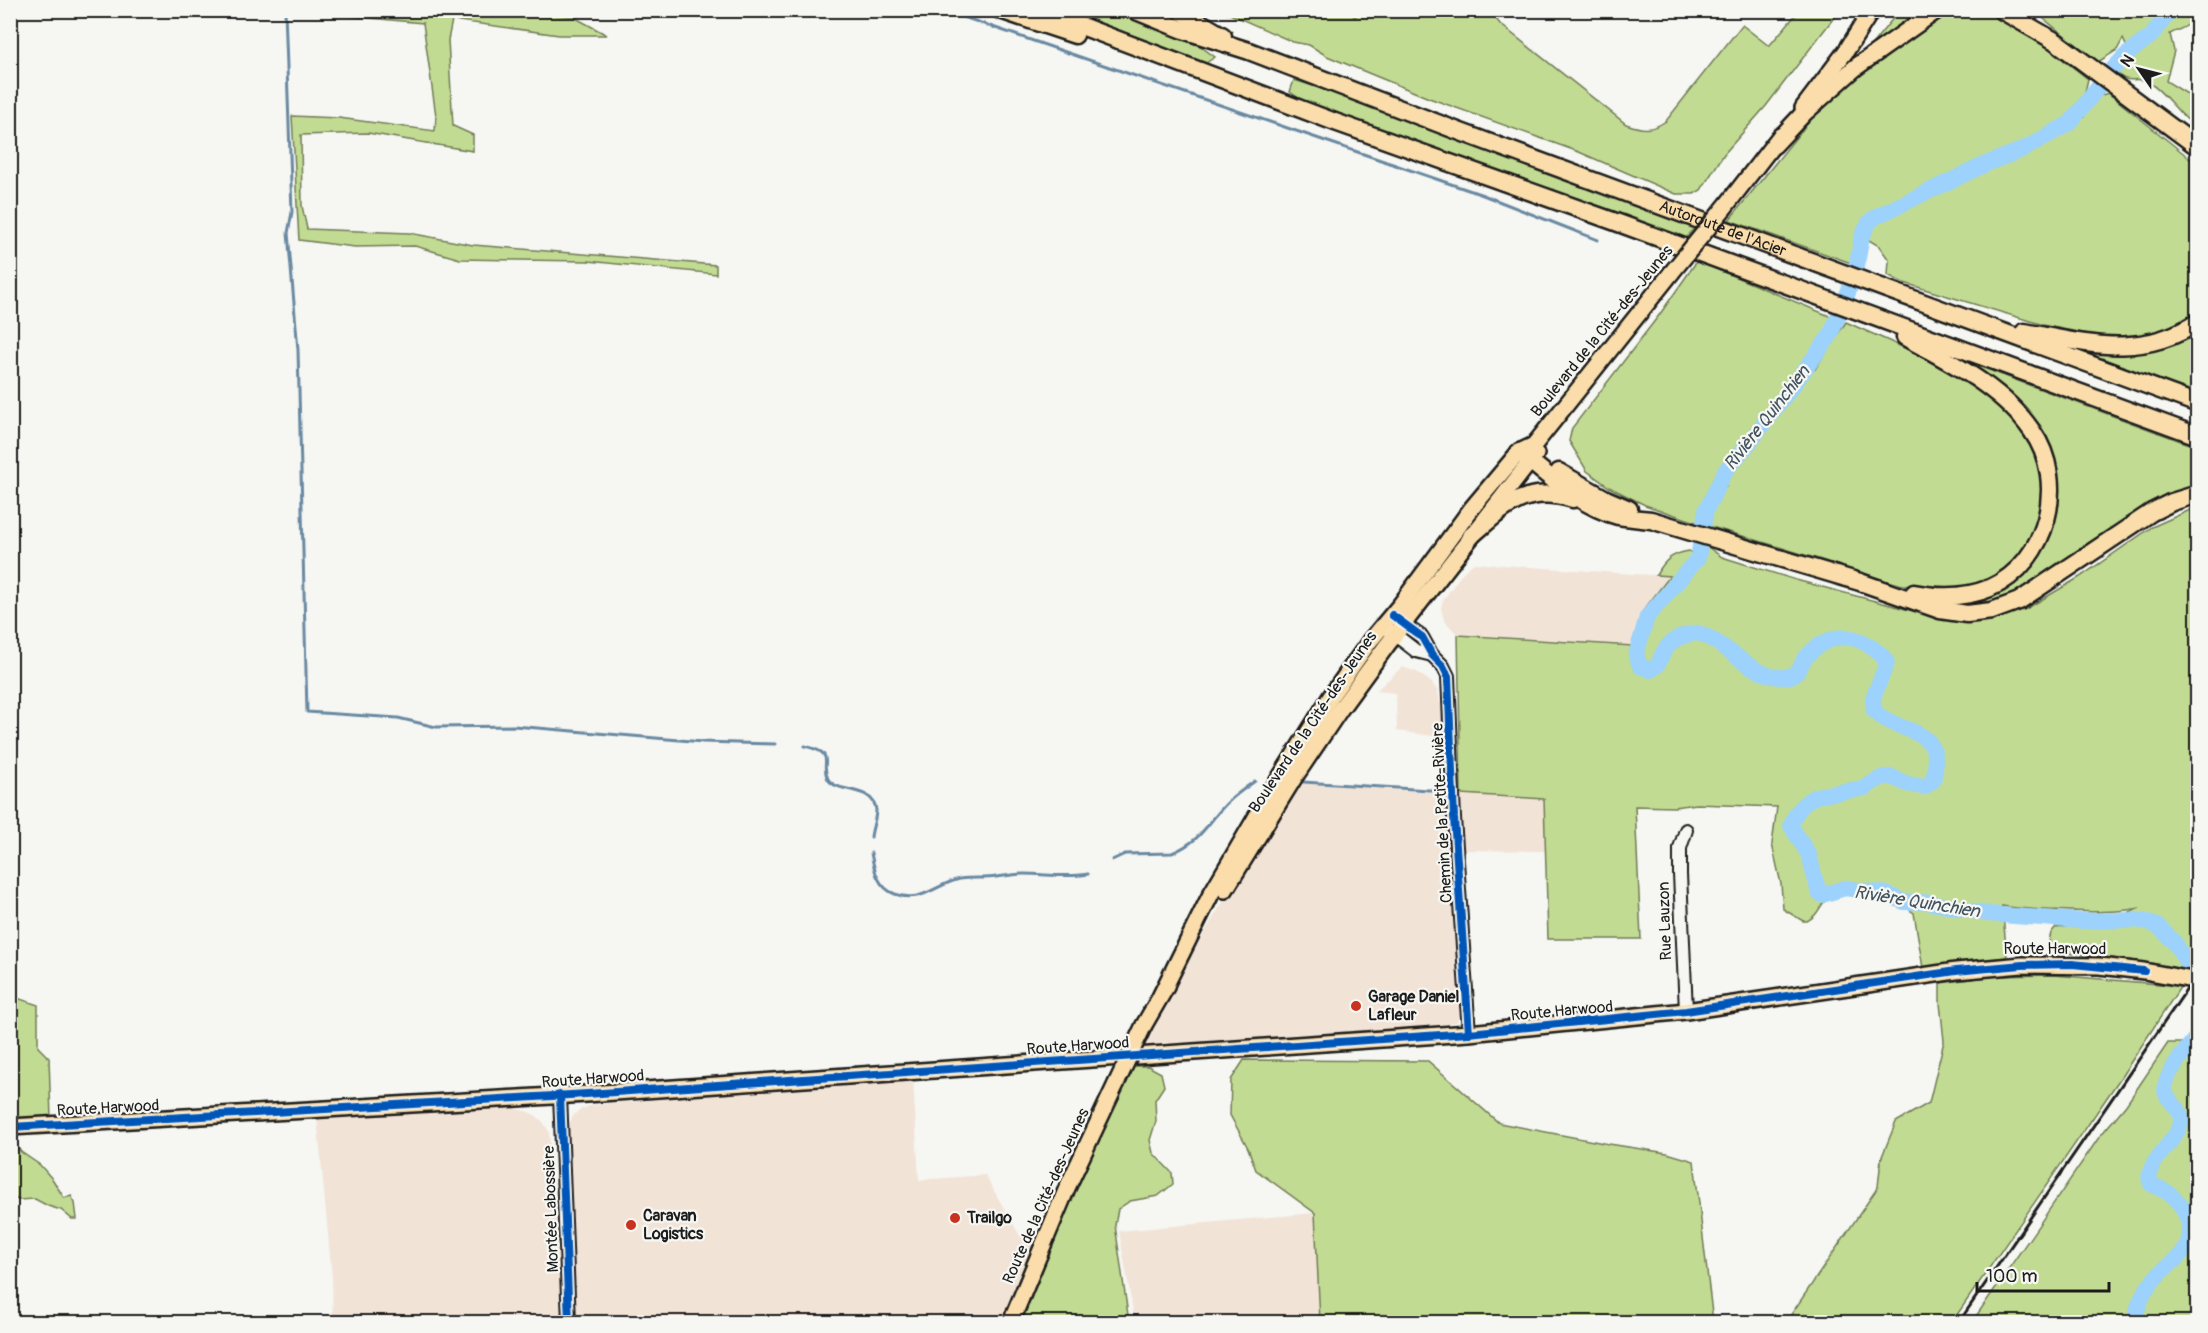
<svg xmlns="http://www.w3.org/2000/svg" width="2208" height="1333" viewBox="0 0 2208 1333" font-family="Pangolin,sans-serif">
  <rect width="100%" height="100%" fill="#f6f6f2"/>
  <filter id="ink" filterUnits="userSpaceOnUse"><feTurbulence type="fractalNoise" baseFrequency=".0167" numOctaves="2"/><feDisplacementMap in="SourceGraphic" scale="12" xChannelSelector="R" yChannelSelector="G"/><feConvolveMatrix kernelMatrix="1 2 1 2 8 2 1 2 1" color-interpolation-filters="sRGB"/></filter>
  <g filter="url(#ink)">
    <g fill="#f2e3d7">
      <path d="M1474,563L1633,574L1671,576L1642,612L1633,646L1458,635L1444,620L1441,608L1443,600L1464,571Z"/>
      <path d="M1402,667L1417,672L1432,683L1437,690L1447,728V738L1397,731L1396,693L1376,691Z"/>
      <path d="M1296,783L1449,793L1460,1002L1459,1015L1457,1022L1443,1025L1379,1031L1142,1045L1205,931Z"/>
      <path d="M1461,794L1544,798L1546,851L1462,850Z"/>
      <path d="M913,1079L919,1180L985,1175L1020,1236L1034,1244L1002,1322H576L569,1125L572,1117L579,1110L590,1106L613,1103Z"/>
      <path d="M509,1107L526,1111L535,1115L543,1122L549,1132L561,1275L563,1322H333L332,1277L317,1117Z"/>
      <path d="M1315,1213L1320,1322H1135L1119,1231Z"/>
    </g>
    <g fill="#c2db92" stroke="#6f7c57" stroke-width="1.5">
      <path d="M1370,10L1490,11L1500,24L1626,124C1643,130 1651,131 1666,121L1742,25L1769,46L1799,11H1839L1766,106L1724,154L1701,190L1694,194H1676L1579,152L1429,98L1327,56L1309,45L1293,42L1223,11H1347L1355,17L1360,11L1366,15Z"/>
      <path d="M492,11L572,16L607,35H559L452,20L448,40L453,126L473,135V151L368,133L301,135L302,206L307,229L409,233L473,245L716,265V274L588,261L460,259L415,246L355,247L299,240L292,116L339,118L435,131L436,116L423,23L294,11Z"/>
      <path d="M1063,11H1114L1200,46L1215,57L1206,63Z"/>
      <path d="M1899,11H2001L2088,79L2085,92L2076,111L2084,117L2093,98L2108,93L2197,164V314L2174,329L2135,339L2088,334L2047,326L1901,282L1888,275L1889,260L1879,246L1859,234L1854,264L1729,220Z"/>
      <path d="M2034,11H2197C2196,25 2181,28 2170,34L2174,51L2166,81L2197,100V127C2178,116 2167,93 2148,82C2135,75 2126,87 2115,70L2118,63L2131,56L2123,39L2117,50L2098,62Z"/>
      <path d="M1294,80L1319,88L1695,227L1684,241L1302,100L1290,92Z"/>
      <path d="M1697,261L1832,317L1828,331L1810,356L1815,369L1846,322C1915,354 2026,390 2042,475C2045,495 2042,519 2032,536C2026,545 2020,559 2012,567C2001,577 1977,586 1962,588C1915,595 1870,575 1825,561C1786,549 1747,537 1708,526L1710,509L1726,486H1714L1699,523L1645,505L1609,487L1587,471L1569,441L1572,428L1660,314Z"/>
      <path d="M2197,330V393L2081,351L2082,348Z"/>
      <path d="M1967,362L2197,447V487L2016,595L1975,609L1945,602L2022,574L2055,469Z"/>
      <path d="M2197,507V959L2182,971L2128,960L2067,953L2055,947L2049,941L2051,933L2055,928L2104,923L2140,908C2110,914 2079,911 2050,910C2033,909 2018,909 2002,906L2007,957L1923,968L1914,913C1891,895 1859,893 1831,895C1820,902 1820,915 1807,921H1803L1783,909L1781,884L1772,844L1777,807L1697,804L1674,807L1635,806L1641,939H1548L1544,799L1461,794L1458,635L1633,646L1642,612L1670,576L1656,575C1666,559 1671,554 1689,551L1702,560L1705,545L1722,557L1796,580L1939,618L1959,620L1997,617L2026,609L2080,577L2152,527Z"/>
      <path d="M10,973L17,998L38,1005V1047L49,1058L51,1119H11Z"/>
      <path d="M2054,975L2181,986L2119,1080L1952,1322H1786L1878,1187L1881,1159L1896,1122L1929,1103L1944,1041L1940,1003V983L1994,976Z"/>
      <path d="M2168,1043H2197V1322H1972L2100,1136L2126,1105Z"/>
      <path d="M1244,1060L1428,1061L1499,1123L1609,1144L1667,1153L1694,1161L1713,1322H1320L1315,1213L1256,1170L1248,1148L1230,1115L1231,1080Z"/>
      <path d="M1132,1066H1148L1161,1073L1164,1086L1155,1100L1156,1121L1150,1140L1153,1153L1172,1173L1173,1184L1158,1196L1130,1201L1118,1209L1115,1225L1129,1322H1022L1056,1235Z"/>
      <path d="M11,1138L21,1152L40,1165L53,1180L64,1198L71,1196L75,1203L77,1219H72L61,1210L48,1206L35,1199L18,1200L11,1196Z"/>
    </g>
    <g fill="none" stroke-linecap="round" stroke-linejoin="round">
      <g stroke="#6989a2" stroke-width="3">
        <path d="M285,10L292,212L288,233L298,350L307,712L398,718L436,727L514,726L703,742L775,744"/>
        <path d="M943,10L1483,195L1598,240"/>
        <path d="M805,746C838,754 819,762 828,779C836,794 874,785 876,810C876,819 872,828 871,837"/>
        <path d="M1303,782L1445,791"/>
        <path d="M871,853C874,869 877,887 895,894C923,904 935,884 960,879C972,877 985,879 996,877C1006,876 1014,874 1024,874C1045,874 1067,878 1088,874"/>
        <path d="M1112,860L1125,854L1172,853C1202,840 1205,826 1226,804C1235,795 1245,788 1255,781"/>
        <path d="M2185,958L2198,963"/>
      </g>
      <g stroke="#9cd2fb" stroke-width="16">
        <path d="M2171,10L2151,36L2126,55L2111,71L2070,123L2024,149L1988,163L1877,216L1870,221L1862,236L1857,263L1849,290L1830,336L1751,441L1725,471L1706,510L1698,558L1647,617L1636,655L1640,666L1651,670C1658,667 1659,662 1662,655C1669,640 1683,634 1698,633C1727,643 1749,674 1779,677C1786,677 1792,677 1797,672C1801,668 1802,661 1806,657C1823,638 1846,630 1868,645C1875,650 1884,655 1887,663L1873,698L1874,711C1901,737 1947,724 1933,781L1924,787L1907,784L1892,777H1885L1877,780L1865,788L1820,795C1806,798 1794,813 1791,826L1809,855L1819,893L1822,895L1845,888L1887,894L1904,902H1926L1988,914L2082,921L2134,920L2148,922L2159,927L2175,943L2198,982"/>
        <path d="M2136,1322C2136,1303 2147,1286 2160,1273C2168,1265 2178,1260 2184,1250C2196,1232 2187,1209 2171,1195C2165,1190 2158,1188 2151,1184C2142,1167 2172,1145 2179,1128C2189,1107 2163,1103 2165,1087C2167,1071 2188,1048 2198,1035"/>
      </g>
      <defs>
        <g id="minor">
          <path d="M1398,620L1422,637L1432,655L1443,666L1448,676L1454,818L1469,1033"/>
          <path d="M1389,630L1416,651L1432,655"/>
          <path d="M1686,830L1680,848V874L1686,1011"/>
          <path d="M560,1095L569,1322"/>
        </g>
        <g id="major">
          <path d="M1803,108L1846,51L1872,10"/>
          <path d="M1725,207L1780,136"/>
          <path d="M1225,890L1294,778L1341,708L1387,645L1536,454"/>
          <path d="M1161,995L1211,894L1269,795L1331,696L1370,641L1401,604L1472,508L1519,452L1534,445L1672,272"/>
          <path d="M1144,1025L1166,987"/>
          <path d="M10,1127L587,1094L1469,1033L1686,1011L1956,971L2022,965L2099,966L2144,971L2198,981"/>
          <path d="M1011,1322L1067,1188L1116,1084"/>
        </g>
        <g id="highway">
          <path d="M1000,10L1075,35"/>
          <path d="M1039,10L1335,122L1613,221L2198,436"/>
          <path id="s1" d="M1134,10L1183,30L1249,51L1458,131L2198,404"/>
          <path d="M1179,10L1223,36"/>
          <path d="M2001,10L2055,41L2198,147"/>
          <path d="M1774,145L1804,113L1856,67L1937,10"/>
          <path d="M2024,332C2086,343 2141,360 2198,322"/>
          <path d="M1905,337C1950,362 2002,387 2032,431C2068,482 2048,562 1990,588C1966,598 1940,598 1914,593"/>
          <path d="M1519,452C1549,476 1580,506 1618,516C1629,518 1641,519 1651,520L1860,582L1940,610L1967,614L1992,611L2019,601L2152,512L2172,502L2198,494"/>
          <path d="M1559,472L1606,499L1629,509"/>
          <path d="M1471,536C1505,507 1525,484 1573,499"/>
        </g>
      </defs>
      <use href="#minor" stroke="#1c1c1c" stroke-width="16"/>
      <use href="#major" stroke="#1c1c1c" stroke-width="20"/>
      <use href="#highway" stroke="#1c1c1c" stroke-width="21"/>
      <use href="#minor" stroke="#f6f6f2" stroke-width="12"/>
      <use href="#major" stroke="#faddab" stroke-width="15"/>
      <use href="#highway" stroke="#faddab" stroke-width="16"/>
      <path stroke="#1c1c1c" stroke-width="3" d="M1959,1322L2198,973"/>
      <defs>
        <g id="major-bridge">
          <path d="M1672,272L1725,207"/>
          <path d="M1116,1084L1144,1025"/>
        </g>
      </defs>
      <use href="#major-bridge" stroke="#1c1c1c" stroke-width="20" stroke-linecap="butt"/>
      <use href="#major-bridge" stroke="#faddab" stroke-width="15"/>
      <defs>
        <g id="cycleway">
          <path d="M1392,615L1422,637L1432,655L1443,666L1448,676L1454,818L1469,1033"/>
          <path d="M560,1095L569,1322"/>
          <path d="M10,1127L587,1094L1469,1033L1686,1011L1956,971L2022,965L2072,964L2144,971"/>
        </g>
      </defs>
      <use href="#cycleway" stroke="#f6f6f2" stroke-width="11"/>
      <use href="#cycleway" stroke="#0057b8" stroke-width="8"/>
    </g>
  </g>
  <g fill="#c8321e" stroke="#f6f6f2" stroke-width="2">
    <circle cx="1356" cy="1006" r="6"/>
    <circle cx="955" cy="1218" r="6"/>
    <circle cx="631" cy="1225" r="6"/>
  </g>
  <g text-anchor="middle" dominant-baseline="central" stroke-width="4.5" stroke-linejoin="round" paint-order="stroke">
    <g font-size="16" fill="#1c1c1c" stroke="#f6f6f2">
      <text stroke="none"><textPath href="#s1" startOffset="628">Autoroute de l'Acier</textPath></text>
      <text transform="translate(1602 331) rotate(-51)">Boulevard de la Cité-des-Jeunes</text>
      <text transform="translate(1313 722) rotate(-56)">Boulevard de la Cité-des-Jeunes</text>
      <text transform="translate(1442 813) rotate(-93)">Chemin de la Petite-Rivière</text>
      <text transform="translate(1665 921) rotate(-92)">Rue Lauzon</text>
      <text x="2055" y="949">Route Harwood</text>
      <text transform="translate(1562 1011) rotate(-5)">Route Harwood</text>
      <text transform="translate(1078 1046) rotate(-4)">Route Harwood</text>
      <text transform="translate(593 1079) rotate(-4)">Route Harwood</text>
      <text transform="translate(108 1108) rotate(-3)">Route Harwood</text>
      <text transform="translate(1046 1196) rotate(-66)">Route de la Cité-des-Jeunes</text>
      <text transform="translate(551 1209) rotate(-92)">Montée Labossière</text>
    </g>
    <g font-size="16" font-weight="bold" fill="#1c1c1c" stroke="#f6f6f2" text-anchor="start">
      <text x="1368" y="997">Garage Daniel<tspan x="1368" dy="18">Lafleur</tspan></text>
      <text x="643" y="1216">Caravan<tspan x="643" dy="18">Logistics</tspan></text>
      <text x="967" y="1218">Trailgo</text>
    </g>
    <g font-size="18" font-style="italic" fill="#42535f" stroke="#f6f6f2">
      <text transform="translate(1767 418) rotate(-52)">Rivière Quinchien</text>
      <text transform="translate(1917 902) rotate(9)">Rivière Quinchien</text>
    </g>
  </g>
  <rect width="2208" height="1333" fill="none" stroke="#f6f6f2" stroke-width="36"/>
  <rect x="18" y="18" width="2172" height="1297" fill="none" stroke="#1c1c1c" stroke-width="2" filter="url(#ink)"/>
  <g transform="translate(2139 69) rotate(305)" stroke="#f6f6f2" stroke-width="4.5" paint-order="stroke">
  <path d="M0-4.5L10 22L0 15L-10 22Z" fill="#1c1c1c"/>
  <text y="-9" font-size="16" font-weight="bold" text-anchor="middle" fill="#1c1c1c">N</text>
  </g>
  <path d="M1977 1282v9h132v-9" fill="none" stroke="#1c1c1c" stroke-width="3"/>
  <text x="1986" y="1282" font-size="18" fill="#1c1c1c" stroke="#f6f6f2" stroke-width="4.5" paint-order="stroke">100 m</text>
</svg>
